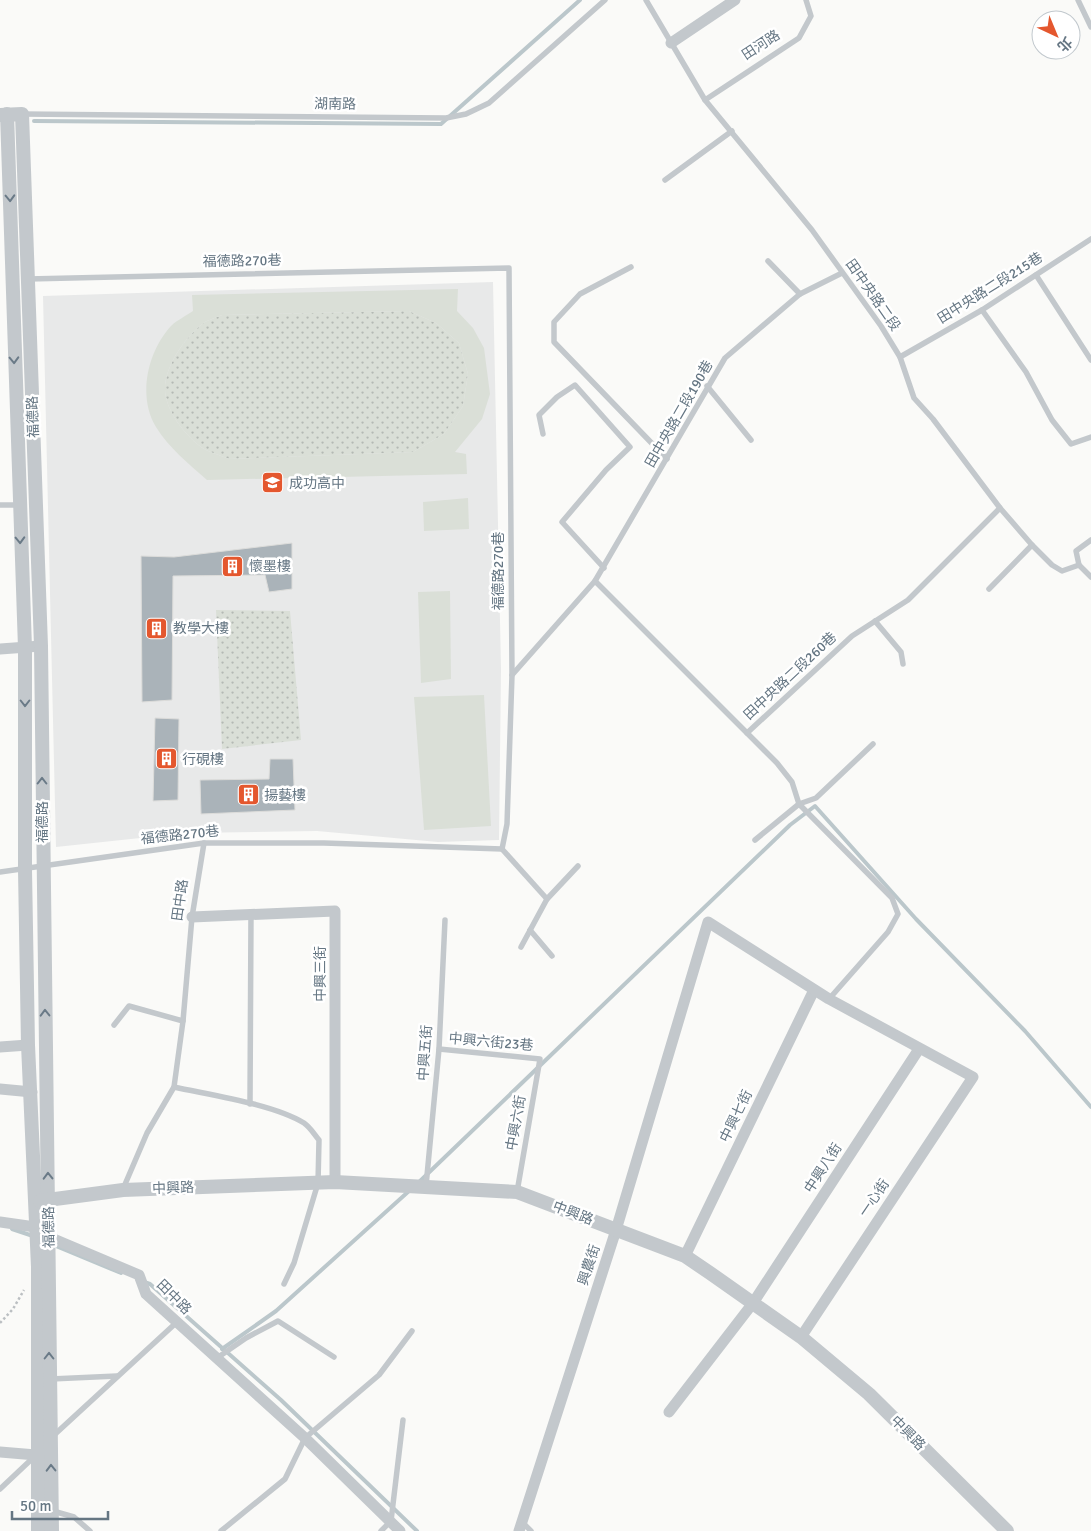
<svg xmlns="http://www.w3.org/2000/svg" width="1091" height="1531" viewBox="0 0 1091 1531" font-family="Signika,'Noto Sans TC',sans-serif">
  <defs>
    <pattern id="grass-dots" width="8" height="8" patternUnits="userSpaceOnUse" patternTransform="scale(1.25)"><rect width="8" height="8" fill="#dadfd7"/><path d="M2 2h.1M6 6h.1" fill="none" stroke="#b4b9b4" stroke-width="1.8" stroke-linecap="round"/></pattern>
  </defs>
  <rect width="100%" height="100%" fill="#fafaf8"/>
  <path fill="#e8e9e9" d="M493,282L501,669L499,840L438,842L317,831L187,833L56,847L43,296Z"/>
  <g fill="url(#grass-dots)">
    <path d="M409,311L436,323L459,343L468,374L463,406L444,434L413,452L229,459C220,455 208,452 201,447C185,435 165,410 165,389C165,366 184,339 202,324C207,320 216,318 222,315Z"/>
    <path d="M216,610L290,611L301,740L222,749Z"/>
  </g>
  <g fill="#dadfd7" fill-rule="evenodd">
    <path d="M458,289L457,311L473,328L484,348L490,394L482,419L455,452L466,454L467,474L207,480C189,464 169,448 156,427C137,396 148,351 171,326C177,320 186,316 193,311L192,295ZM409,311L436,323L459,343L468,374L463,406L444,434L413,452L229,459C220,455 208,452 201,447C185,435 165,410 165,389C165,366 184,339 202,324C207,320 216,318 222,315Z"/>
    <path d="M468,498L469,529L424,531L423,502Z"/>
    <path d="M450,591L451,679L421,683L418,592Z"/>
    <path d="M484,695L491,826L424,830L414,697Z"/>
  </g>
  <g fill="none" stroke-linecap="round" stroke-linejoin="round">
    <g stroke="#bbc7cb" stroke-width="4">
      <path d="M34,121L441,124L580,0"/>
      <path d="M418,1183L790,825L815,806L916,919L1025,1031L1091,1107"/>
      <path d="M12,1229L33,1236"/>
      <path d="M51,1244L121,1273"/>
      <path d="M144,1282L150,1284L281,1400L417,1531"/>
      <path d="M222,1349L276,1311L409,1191"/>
    </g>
  </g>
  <g fill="#aab3b9" stroke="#dcdcda">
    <path d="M292,543V589L269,592L265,575L173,576L172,700L142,702L141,556L174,557Z"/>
    <path d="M155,718L179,719L178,800L153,801Z"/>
    <path d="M270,759H293L295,810L201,814L200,780L269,779Z"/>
  </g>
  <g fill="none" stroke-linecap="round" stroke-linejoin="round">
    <path stroke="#bbbfc2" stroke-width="2.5" stroke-dasharray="2.5 2.5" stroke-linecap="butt" d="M0,1323L13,1309L24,1290"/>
    <g stroke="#c3c8cc" stroke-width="5.5">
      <path d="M646,0L705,100L812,230L881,326L900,357L914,398L933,419L1000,508L1032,545L1052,565L1062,571L1079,565L1091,577"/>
      <path d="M1078,0L1091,27"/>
      <path d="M705,100L799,38L811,16L806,0"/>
      <path d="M22,114L446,118L466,114L489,103L605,0"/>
      <path d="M665,180L732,131"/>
      <path d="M768,261L800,294"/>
      <path d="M631,267L580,294L554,322V342L667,459"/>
      <path d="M1036,275L1091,360"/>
      <path d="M982,310L1026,372L1052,420L1071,444L1091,437"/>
      <path d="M900,357L982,310L1091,239"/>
      <path d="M707,386L751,440"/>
      <path d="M543,434L539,415L557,397L575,385L630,447L606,470L562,522L604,568"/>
      <path d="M0,505H19"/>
      <path d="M1079,565L1076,551L1091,540"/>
      <path d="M595,581L725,358L800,294L842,273"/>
      <path d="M989,589L1032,545"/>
      <path d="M875,621L901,652L903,664"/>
      <path d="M512,675L595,581L747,733"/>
      <path d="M755,840L799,804L816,798L873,744"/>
      <path d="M502,849L547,899"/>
      <path d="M0,872L204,843H324L502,849L507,824L512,675L509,268L28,279"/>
      <path d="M530,930L552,956"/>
      <path d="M521,947L547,899L578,866"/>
      <path d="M829,999L888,932L898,914L892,898L799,804L792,782L777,763L747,733L852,636L908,600L1000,508"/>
      <path d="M114,1025L129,1006L183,1021"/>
      <path d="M439,1049L540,1059L517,1192"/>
      <path d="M174,1087C210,1095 273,1104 304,1123C310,1127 314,1134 319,1140L318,1183L294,1263L284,1284"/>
      <path d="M250,1104L251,913"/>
      <path d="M426,1186L439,1049L445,920"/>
      <path d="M123,1189L147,1133L174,1087L183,1021L192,917L204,843"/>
      <path d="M217,1358L246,1338L278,1321L334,1357"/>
      <path d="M51,1379L117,1376"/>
      <path d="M53,1436L177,1322"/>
      <path d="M0,1489L35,1456"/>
      <path d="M53,1511L74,1517L90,1531"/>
      <path d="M522,1522L531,1531"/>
      <path d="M221,1531L285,1479L305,1438L379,1375L412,1331"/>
      <path d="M381,1531L391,1521L403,1420"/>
    </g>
    <g stroke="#c3c8cc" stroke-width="11">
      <path d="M671,43L735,0"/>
      <path d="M0,649L41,646"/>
      <path d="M192,917L335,911V1182"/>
      <path d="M0,1047L28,1045"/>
      <path d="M0,1089L32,1092"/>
      <path d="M0,1222L35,1227L49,1237L139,1275L146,1294L305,1438L400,1531"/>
      <path d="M685,1256L814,990"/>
      <path d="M669,1412L753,1303L919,1049"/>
      <path d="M0,1452L36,1455"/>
      <path d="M519,1531L616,1230L708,922L829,999L973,1077L801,1337"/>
    </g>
    <g stroke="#c3c8cc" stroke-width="14">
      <path d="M7,114L25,648V870L28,1045L38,1267V1531"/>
      <path d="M0,115L22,114L41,646L52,1531"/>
      <path d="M40,1201L123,1190L335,1182L517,1192L685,1256L710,1273L801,1337L869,1394L1007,1531"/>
    </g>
  </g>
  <defs><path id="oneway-chevron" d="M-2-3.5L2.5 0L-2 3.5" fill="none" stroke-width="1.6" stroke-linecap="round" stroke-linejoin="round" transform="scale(1.25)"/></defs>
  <g stroke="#6a7a87">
    <use href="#oneway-chevron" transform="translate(10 198) rotate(88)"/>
    <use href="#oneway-chevron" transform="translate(14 360) rotate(88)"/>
    <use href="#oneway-chevron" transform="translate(20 540) rotate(88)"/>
    <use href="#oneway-chevron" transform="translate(25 703) rotate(90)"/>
    <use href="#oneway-chevron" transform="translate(42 781) rotate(-90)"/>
    <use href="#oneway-chevron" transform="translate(45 1013) rotate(-91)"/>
    <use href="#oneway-chevron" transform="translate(48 1176) rotate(-91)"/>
    <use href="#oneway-chevron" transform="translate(49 1356) rotate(-90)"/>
    <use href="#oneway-chevron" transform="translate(51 1468) rotate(-91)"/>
  </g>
  <defs>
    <symbol id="school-square" viewBox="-11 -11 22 22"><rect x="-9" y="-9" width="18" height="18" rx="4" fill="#e4572e" stroke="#fff"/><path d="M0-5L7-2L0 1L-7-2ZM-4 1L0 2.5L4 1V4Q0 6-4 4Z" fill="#fff"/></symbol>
    <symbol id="building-square" viewBox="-11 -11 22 22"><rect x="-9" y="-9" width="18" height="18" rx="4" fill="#e4572e" stroke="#fff"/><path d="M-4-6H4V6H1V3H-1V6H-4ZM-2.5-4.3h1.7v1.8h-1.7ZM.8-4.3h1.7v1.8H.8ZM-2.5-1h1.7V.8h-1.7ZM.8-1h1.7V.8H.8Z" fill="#fff"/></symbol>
  </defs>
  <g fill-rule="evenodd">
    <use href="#school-square" x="260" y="470" width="25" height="25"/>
    <use href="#building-square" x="220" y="554" width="25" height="25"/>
    <use href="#building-square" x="144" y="616" width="25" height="25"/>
    <use href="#building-square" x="154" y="746" width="25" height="25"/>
    <use href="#building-square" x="236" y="782" width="25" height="25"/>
  </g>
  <g text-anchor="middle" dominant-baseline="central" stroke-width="5" stroke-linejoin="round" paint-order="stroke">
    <g font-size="14" fill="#657683" stroke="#fff">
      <text transform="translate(761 45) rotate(-33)">田河路</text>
      <text transform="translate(335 104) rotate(1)">湖南路</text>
      <text transform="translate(242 261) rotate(-1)">福德路270巷</text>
      <text transform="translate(990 288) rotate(-32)">田中央路二段215巷</text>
      <text transform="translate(873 295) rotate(55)">田中央路二段</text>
      <text transform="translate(679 414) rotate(-60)">田中央路二段190巷</text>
      <text transform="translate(33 417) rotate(-92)">福德路</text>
      <text transform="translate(498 571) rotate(-90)">福德路270巷</text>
      <text transform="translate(790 676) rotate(-43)">田中央路二段260巷</text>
      <text transform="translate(42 822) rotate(-90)">福德路</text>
      <text transform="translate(180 835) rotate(-6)">福德路270巷</text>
      <text transform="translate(180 900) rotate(-82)">田中路</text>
      <text transform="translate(320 974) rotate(-90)">中興三街</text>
      <text transform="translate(491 1042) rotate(5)">中興六街23巷</text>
      <text transform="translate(425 1053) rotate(-86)">中興五街</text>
      <text transform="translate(736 1116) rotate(-64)">中興七街</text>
      <text transform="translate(516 1123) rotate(-80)">中興六街</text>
      <text transform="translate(823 1168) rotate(-57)">中興八街</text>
      <text transform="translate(173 1188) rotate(-2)">中興路</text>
      <text transform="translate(874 1198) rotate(-56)">一心街</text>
      <text transform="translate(573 1213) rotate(21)">中興路</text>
      <text transform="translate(49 1227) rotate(-91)">福德路</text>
      <text transform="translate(589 1265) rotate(-72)">興農街</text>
      <text transform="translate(174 1297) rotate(45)">田中路</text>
      <text transform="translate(908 1433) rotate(45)">中興路</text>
    </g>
    <g font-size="14" fill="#657683" stroke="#fff" text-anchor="start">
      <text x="289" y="483">成功高中</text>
      <text x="249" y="566">懷墨樓</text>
      <text x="173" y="628">教學大樓</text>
      <text x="182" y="759">行硯樓</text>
      <text x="264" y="795">揚藝樓</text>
    </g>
  </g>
  <g transform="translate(1056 35) rotate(136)"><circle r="24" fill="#ffffff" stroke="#c1c8cd"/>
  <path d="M0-4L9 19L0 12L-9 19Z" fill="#e4572e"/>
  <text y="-8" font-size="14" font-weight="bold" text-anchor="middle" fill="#657683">北</text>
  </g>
  <path d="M12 1511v8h96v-8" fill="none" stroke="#657683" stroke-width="2.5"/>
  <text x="20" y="1511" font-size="15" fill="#657683" stroke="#ffffff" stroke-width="4" paint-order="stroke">50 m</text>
</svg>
